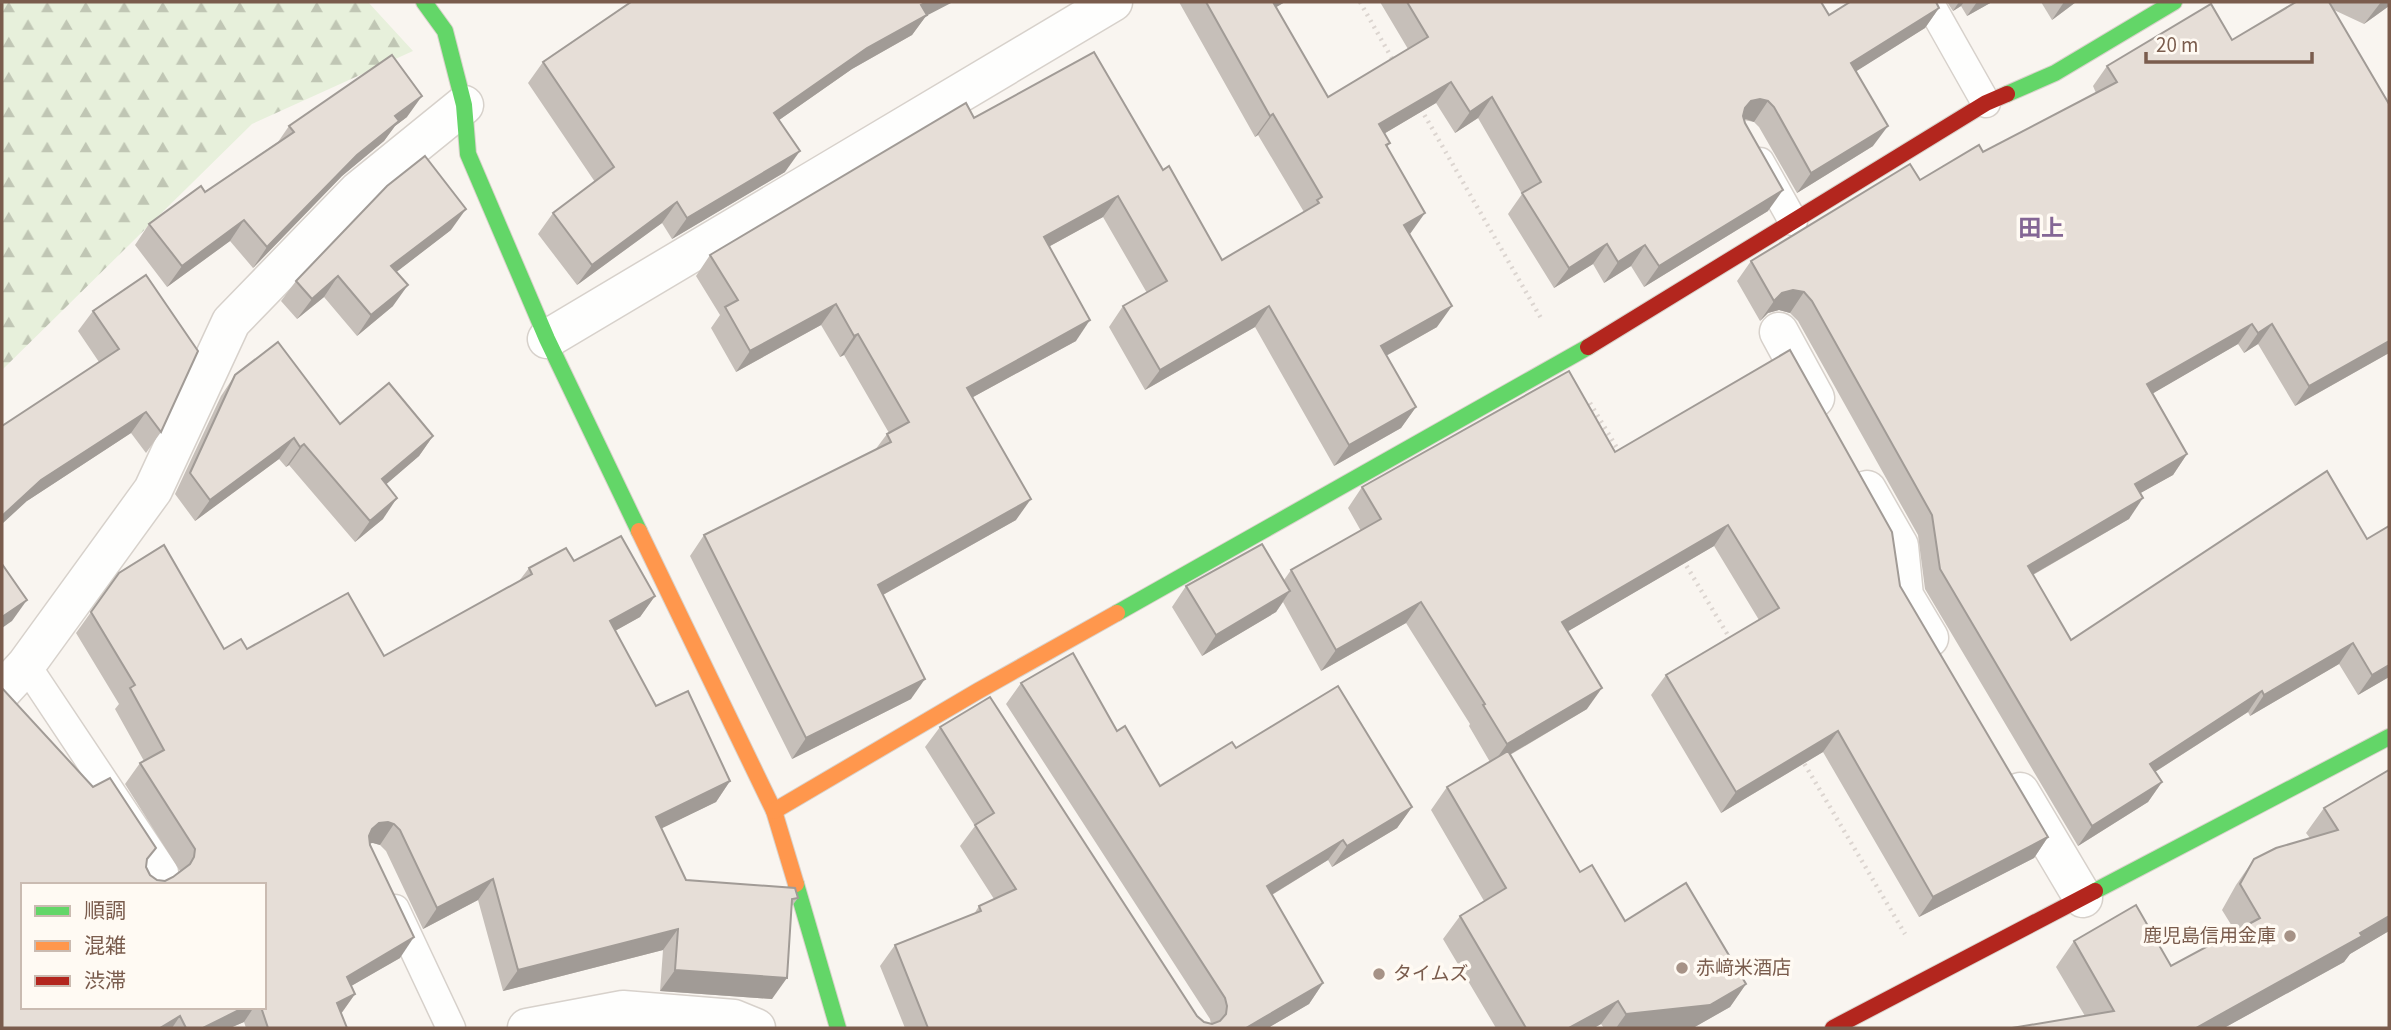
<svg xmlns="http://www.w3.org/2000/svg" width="2391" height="1030" viewBox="0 0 2391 1030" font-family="'Source Sans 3','Noto Sans JP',sans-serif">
  <defs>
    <pattern id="forest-firs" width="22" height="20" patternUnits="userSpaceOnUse" patternTransform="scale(1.75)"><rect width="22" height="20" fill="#e7f0db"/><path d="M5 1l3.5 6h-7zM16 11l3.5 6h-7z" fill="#c0c6b4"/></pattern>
  </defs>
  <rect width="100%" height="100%" fill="#f9f5f0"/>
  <path fill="url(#forest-firs)" d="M2,2H368L413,51L252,124L2,370Z"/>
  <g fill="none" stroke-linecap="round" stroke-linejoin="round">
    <defs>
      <g id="lane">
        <path d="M1929,2L1986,103"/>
        <path d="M1760,162L1793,221"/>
        <path d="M26,665L164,872L148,885"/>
        <path d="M395,909L451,1028"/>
      </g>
      <g id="street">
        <path d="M1779,332L1815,398"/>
        <path d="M547,339L1113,2"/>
        <path d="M1867,490L1899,546L1904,596L1929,638"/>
        <path d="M2,691L26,665L153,490L231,322L358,191L464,105"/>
        <path d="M2020,792L2083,898"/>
        <path d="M527,1028L623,1010L734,1019L756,1028"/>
      </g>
      <g id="fast">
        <path d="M424,2L445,31L464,105L468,154L547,339L639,531"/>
        <path d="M2007,94L2055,73L2174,2"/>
        <path d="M1117,613L1588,347"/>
        <path d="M796,884L838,1028"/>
        <path d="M2095,891L2389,737"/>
      </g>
      <g id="slow">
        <path d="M639,531L774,811L796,884"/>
        <path d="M774,811L978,691L1117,613"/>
      </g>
      <g id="jam">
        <path d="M1588,347L1986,103L2007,94"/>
        <path d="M1833,1028L2095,891"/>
      </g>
    </defs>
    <use href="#lane" stroke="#d7d1cb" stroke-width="31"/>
    <use href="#street" stroke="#d7d1cb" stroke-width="41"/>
    <use href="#fast" stroke="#d9d2cb" stroke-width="18"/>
    <use href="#slow" stroke="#d9d2cb" stroke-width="18"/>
    <use href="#jam" stroke="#d9d2cb" stroke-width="18"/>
    <g stroke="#dcd5d0" stroke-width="4.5" stroke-dasharray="2 5" stroke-linecap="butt">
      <path d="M1360,2L1394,62"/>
      <path d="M1421,109L1542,320"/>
      <path d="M1590,403L1620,453"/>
      <path d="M1683,560L1732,642"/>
      <path d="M1801,758L1905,934"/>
    </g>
    <use href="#lane" stroke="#fefefd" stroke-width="28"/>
    <use href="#street" stroke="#fefefd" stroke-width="38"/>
    <use href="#fast" stroke="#63d668" stroke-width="16"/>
    <use href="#slow" stroke="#ff974d" stroke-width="16"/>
    <use href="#jam" stroke="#b3261e" stroke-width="16"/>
  </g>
  <g fill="#c6bfb9" fill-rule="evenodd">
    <path d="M1179,2H1285L1276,7L1328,97L1408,49L1380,2H1821L1829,15L1939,8L1925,28L1856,71L1873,146L1797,193L1759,127L1754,122L1744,120L1768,211L1644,287L1631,266L1604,283L1593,264L1554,288L1508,214L1522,194L1478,118L1455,133L1436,103L1385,133L1390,143L1387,147L1410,234L1437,327L1386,356L1416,407L1401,428L1334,466L1255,327L1145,390L1109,327L1123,306L1147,293L1103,217L1050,246L1076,341L973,397L1016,520L883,595L911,699L792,759L690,556L704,535L875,450L887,434L889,433L844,355L840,357L821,325L736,372L711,328L720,315L696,276L710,255L974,118L1163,170L1222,260L1304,212L1258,135L1255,137Z"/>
    <path d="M1947,2H1992L1967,16L1961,6L1953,11Z"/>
    <path d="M2041,2H2076L2052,20Z"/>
    <path d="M2296,2H2389V6L2364,24L2334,10L2389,104V353L2295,406L2258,344L2244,353L2238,344L2153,393L2187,454L2173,475L2140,493L2129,519L2033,575L2071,640L2367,539L2389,526V677L2358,695L2339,664L2250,716L2248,712L2155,772L2162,782L2148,802L2078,846L1925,589L1918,535L1798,321L1790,313L1779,310L1768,313L1760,321L1737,281L1751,261L1920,180L1983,152L2096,93L2093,86L2107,66L2232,40Z"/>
    <path d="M926,16L912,35L852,69L779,120L785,172L672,239L662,223L577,285L538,234L553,213L595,182L528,83L543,62Z"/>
    <path d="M407,117L395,126L384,141L342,176L253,268L230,241L167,287L135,245L149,224L205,192L278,142L289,126Z"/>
    <path d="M451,230L396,272L393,306L357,336L324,297L297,319L281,301L296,281Z"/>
    <path d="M146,275L161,432L146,453L131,433L27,501L99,362L78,331L93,311Z"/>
    <path d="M235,375L340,424L433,436L419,456L386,484L383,519L355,542L289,465L286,467L279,459L195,521L175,494L221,396Z"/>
    <path d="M1615,452L1900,586L2048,837L2034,858L1919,917L1823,752L1721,813L1651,695L1666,675L1759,620L1714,546L1568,631L1587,709L1510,755L1580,872L1625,921L1746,984L1730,1007L1693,1028H1604L1601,1024L1594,1028H1496L1443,939L1460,916L1484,901L1431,810L1447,787L1490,762L1469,726L1470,724L1406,623L1321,671L1283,602L1276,612L1202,656L1172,607L1186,586L1284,580L1291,570L1361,531L1348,508L1362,487Z"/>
    <path d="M574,561L655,596L640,617L615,631L656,706L730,781L716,802L661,828L686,880L798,898L792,906L772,999L660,991L663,950L503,991L478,900L423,929L386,851L380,845L373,843H370L400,958L351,986L355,994L341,1014L347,1028H246L244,1022L230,1028H2L147,862L146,867L150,875L157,880L165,881L173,877L180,871L125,784L140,763L144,761L115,709L119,704L76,633L119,573L224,649L384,656L519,581L529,568ZM264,885V1007H23Z"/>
    <path d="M1021,683L1117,731L1160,786L1236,748L1412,807L1397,828L1332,867L1328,860L1272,895L1323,983L1309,1004L1268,1028H905L880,966L895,945L974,914L979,906L994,899L960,846L975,826L925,747L940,727L1197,1016L1204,1022L1211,1024L1210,1019L1006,704Z"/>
    <path d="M2389,770V931L2350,954L2344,962L2224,1028L2085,1016L2056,967L2074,941L2171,966L2235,931L2222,910L2236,885L2254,859L2310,838L2306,833L2324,808Z"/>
  </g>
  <g fill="#a19b96">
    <path d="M927,2H953L926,16L912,35L852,69L759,134L774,113L921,5Z"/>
    <path d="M1268,2H1285L1256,19Z"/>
    <path d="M1959,2H1964L1961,6L1953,11Z"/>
    <path d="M1977,2H1992L1967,16Z"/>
    <path d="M2064,2H2076L2052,20Z"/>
    <path d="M2381,2H2389V6L2364,24Z"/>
    <path d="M1939,8L1925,28L1836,84L1851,63Z"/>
    <path d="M1451,82L1436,103L1365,145L1379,124Z"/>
    <path d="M422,96L407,117L395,126L384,141L342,176L253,268L267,247L395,116Z"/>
    <path d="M1492,97L1478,118L1455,133L1470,112Z"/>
    <path d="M1760,99L1768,101L1754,122L1746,119L1736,122L1745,108L1751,101Z"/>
    <path d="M1273,114L1258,135L1255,137L1270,116Z"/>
    <path d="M1888,126L1873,146L1797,193L1811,173Z"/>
    <path d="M800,151L785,172L672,239L687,218Z"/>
    <path d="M1783,190L1768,211L1644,287L1659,266Z"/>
    <path d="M1118,196L1103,217L1030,257L1044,237Z"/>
    <path d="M677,202L662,223L577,285L592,265Z"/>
    <path d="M466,209L451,230L377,287L391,266Z"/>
    <path d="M1425,213L1410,234L1404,225Z"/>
    <path d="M244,220L230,241L167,287L182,266Z"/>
    <path d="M1607,244L1593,264L1554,288L1569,268Z"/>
    <path d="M1645,245L1631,266L1604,283L1618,262Z"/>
    <path d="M338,276L324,297L297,319L312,299Z"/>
    <path d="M408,285L393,306L357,336L371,315Z"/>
    <path d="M1793,290L1804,292L1790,313L1779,310L1768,313L1760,321L1774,301L1782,293Z"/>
    <path d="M836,304L821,325L736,372L750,351Z"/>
    <path d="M1269,306L1255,327L1145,390L1160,370Z"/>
    <path d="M1452,306L1437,327L1366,367L1381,346Z"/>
    <path d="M1090,320L1076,341L953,408L967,388Z"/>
    <path d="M2252,324L2238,344L2133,405L2147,384Z"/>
    <path d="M2272,324L2258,344L2244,353L2258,333Z"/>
    <path d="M858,334L844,355L840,357L854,336Z"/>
    <path d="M2389,341V353L2295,406L2309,386Z"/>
    <path d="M1416,407L1401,428L1334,466L1349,445Z"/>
    <path d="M146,412L131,433L27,501L2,524V516L41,480Z"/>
    <path d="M433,436L419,456L368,500L382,479Z"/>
    <path d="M294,438L279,459L195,521L210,500Z"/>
    <path d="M304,444L289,465L286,467L300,447Z"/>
    <path d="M2187,454L2173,475L2121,504L2135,484Z"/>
    <path d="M397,498L383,519L355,542L370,521Z"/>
    <path d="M2143,498L2129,519L2013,586L2028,566Z"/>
    <path d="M1031,499L1016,520L863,606L878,585Z"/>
    <path d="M1728,525L1714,546L1548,643L1562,622Z"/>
    <path d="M1290,591L1276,612L1202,656L1216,635Z"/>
    <path d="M655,596L640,617L595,642L610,621Z"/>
    <path d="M27,600L12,621L2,628V617Z"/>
    <path d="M1421,602L1406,623L1321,671L1336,650Z"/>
    <path d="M2353,643L2339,664L2250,716L2264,695Z"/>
    <path d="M2389,665V677L2358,695L2372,675Z"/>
    <path d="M925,679L911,699L792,759L806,738Z"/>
    <path d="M1602,688L1587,709L1492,765L1507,744Z"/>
    <path d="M2262,691L2248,712L2136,784L2150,764Z"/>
    <path d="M1838,731L1823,752L1721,813L1736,792Z"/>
    <path d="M730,781L716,802L642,838L656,817Z"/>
    <path d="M2162,782L2148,802L2078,846L2092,826Z"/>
    <path d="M1412,807L1397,828L1332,867L1347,846Z"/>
    <path d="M388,822L394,824L380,845L373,843L365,844L372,829L379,823Z"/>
    <path d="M2048,837L2034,858L1919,917L1933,897Z"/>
    <path d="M1343,840L1328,860L1252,907L1267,886Z"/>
    <path d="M493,879L478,900L423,929L437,908Z"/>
    <path d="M2389,916V931L2350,954L2344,962L2224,1028H2196Z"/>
    <path d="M678,929L663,950L503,991L518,970Z"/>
    <path d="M414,937L400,958L332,997L347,977Z"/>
    <path d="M675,970L787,978L772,999L660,991Z"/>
    <path d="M1323,983L1309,1004L1268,1028H1246Z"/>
    <path d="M1746,984L1730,1007L1693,1028H1616L1626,1014Z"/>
    <path d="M355,994L340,1015L337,1003Z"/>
    <path d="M1618,1001L1601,1024L1594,1028H1569Z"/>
    <path d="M245,1007H254L244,1022L230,1028H203Z"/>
    <path d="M180,1016L172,1028H160Z"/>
  </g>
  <g fill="#e6ded7" stroke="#a19b96" stroke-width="2">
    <path d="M631,2H927L921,5L927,15L867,48L774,113L800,151L687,218L677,202L592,265L553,213L614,167L543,62Z"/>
    <path d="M1206,2H1273L1328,97L1428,37L1407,2H1821L1829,15L1850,2H1936L1939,8L1851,63L1888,126L1811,173L1774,107L1768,101L1760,99L1751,101L1745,108L1743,116L1745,123L1783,190L1659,266L1645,245L1618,262L1607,244L1569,268L1522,193L1541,182L1492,97L1470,112L1451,82L1379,124L1390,143L1386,145L1425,213L1404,225L1452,306L1381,346L1416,407L1349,445L1269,306L1160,370L1123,306L1167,281L1118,196L1044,237L1090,320L967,388L1031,499L878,585L925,679L806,738L704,535L891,442L887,434L909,422L858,334L854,336L836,304L750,351L725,307L738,300L710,255L966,103L974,118L1094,52L1163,170L1169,166L1222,260L1319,203L1317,200L1322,197L1273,114L1270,116Z"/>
    <path d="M2296,2H2329L2389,104V341L2309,386L2272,324L2258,333L2252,324L2147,384L2187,454L2135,484L2143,498L2028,566L2071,640L2327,471L2367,539L2389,526V665L2372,675L2353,643L2264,695L2262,691L2150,764L2162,782L2092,826L1940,569L1932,515L1812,301L1804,292L1793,290L1782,293L1774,301L1751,261L1910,164L1920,180L1979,145L1983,152L2117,82L2107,66L2211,4L2232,40Z"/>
    <path d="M392,55L422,96L395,116L399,121L357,155L267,247L244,220L182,266L149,224L201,186L205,192L294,132L289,126Z"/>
    <path d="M425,156L466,209L391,266L408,285L371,315L338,276L312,299L296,281L387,186Z"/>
    <path d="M146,275L198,351L161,432L146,412L41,480L2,516V426L119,349L93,311Z"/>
    <path d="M278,342L340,424L389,383L433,436L382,479L397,498L370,521L304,444L300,447L294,438L210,500L190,473L235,375Z"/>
    <path d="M1790,350L1892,532L1900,586L2048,837L1933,897L1838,731L1736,792L1666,675L1779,608L1728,525L1562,622L1602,688L1507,744L1483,705L1485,704L1421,602L1336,650L1291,570L1381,519L1362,487L1569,371L1615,452Z"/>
    <path d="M621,536L655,596L610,621L656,706L688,691L730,781L656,817L686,880L795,888L798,898L792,899L787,978L675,970L678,929L518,970L493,879L437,908L400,830L394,824L388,822L379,823L372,829L369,836L370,845L414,937L347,977L355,994L337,1003L347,1028H268L261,1007H264V885H23V1007H245L203,1028H186L180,1016L160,1028H2V688L93,787L110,778L156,848L147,859L146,867L150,875L157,880L165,881L173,877L190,864L194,857L195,849L140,763L164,750L130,688L135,685L91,612L119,573L164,545L224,649L241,639L247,649L348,593L384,656L532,574L529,568L566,548L574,561Z"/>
    <path d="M1262,544L1290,591L1216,635L1186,586Z"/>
    <path d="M2,564L27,600L2,617Z"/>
    <path d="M1073,653L1117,731L1125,726L1160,786L1232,742L1236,748L1338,686L1412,807L1347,846L1343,840L1267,886L1323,983L1246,1028H928L895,945L981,911L979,906L1016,889L975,825L994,813L940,727L990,697L1197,1016L1204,1022L1212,1024L1220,1021L1226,1014L1227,1006L1225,998L1021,683Z"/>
    <path d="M1508,751L1580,872L1592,865L1625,921L1686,883L1746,984L1710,1005L1626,1014L1618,1001L1569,1028H1526L1460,916L1506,888L1447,787Z"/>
    <path d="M2389,770V916L2360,933L2362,936L2196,1028H2012L2114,1011L2074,941L2136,905L2171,966L2260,918L2240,884L2254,859L2276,848L2338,830L2324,808Z"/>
  </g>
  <g fill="#a69286" stroke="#fffaf3" stroke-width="2.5">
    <circle cx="2290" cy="936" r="7"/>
    <circle cx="1682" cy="968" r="7"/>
    <circle cx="1379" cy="974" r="7"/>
  </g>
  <g text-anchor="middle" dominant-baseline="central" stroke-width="7" stroke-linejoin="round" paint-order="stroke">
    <g font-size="19" fill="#7a5c4d" stroke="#fffaf3" text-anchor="start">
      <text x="2276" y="936" text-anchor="end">鹿児島信用金庫</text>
      <text x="1696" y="968">赤﨑米酒店</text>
      <text x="1393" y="974">タイムズ</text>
    </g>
    <g font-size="23" font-weight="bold" fill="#846695" stroke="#fffaf3">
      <text x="2041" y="228">田上</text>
    </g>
  </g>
  <rect width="2391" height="1030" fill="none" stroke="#7a5c4d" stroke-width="7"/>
  <rect x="21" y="883" width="245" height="126" fill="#fffaf3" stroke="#cabbb1" stroke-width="2"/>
  <rect x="35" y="906" width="35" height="10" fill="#63d668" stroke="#cabbb1" stroke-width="2"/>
  <text x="84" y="918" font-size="21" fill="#7a5c4d">順調</text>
  <rect x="35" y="941" width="35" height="10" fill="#ff974d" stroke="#cabbb1" stroke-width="2"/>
  <text x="84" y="953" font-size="21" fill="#7a5c4d">混雑</text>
  <rect x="35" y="976" width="35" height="10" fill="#b3261e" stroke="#cabbb1" stroke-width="2"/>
  <text x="84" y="988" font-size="21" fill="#7a5c4d">渋滞</text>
  <path d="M2146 52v10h166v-10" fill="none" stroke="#7a5c4d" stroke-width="3.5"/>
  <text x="2156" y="52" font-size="21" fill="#7a5c4d" stroke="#fffaf3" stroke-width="5" paint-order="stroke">20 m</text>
</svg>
